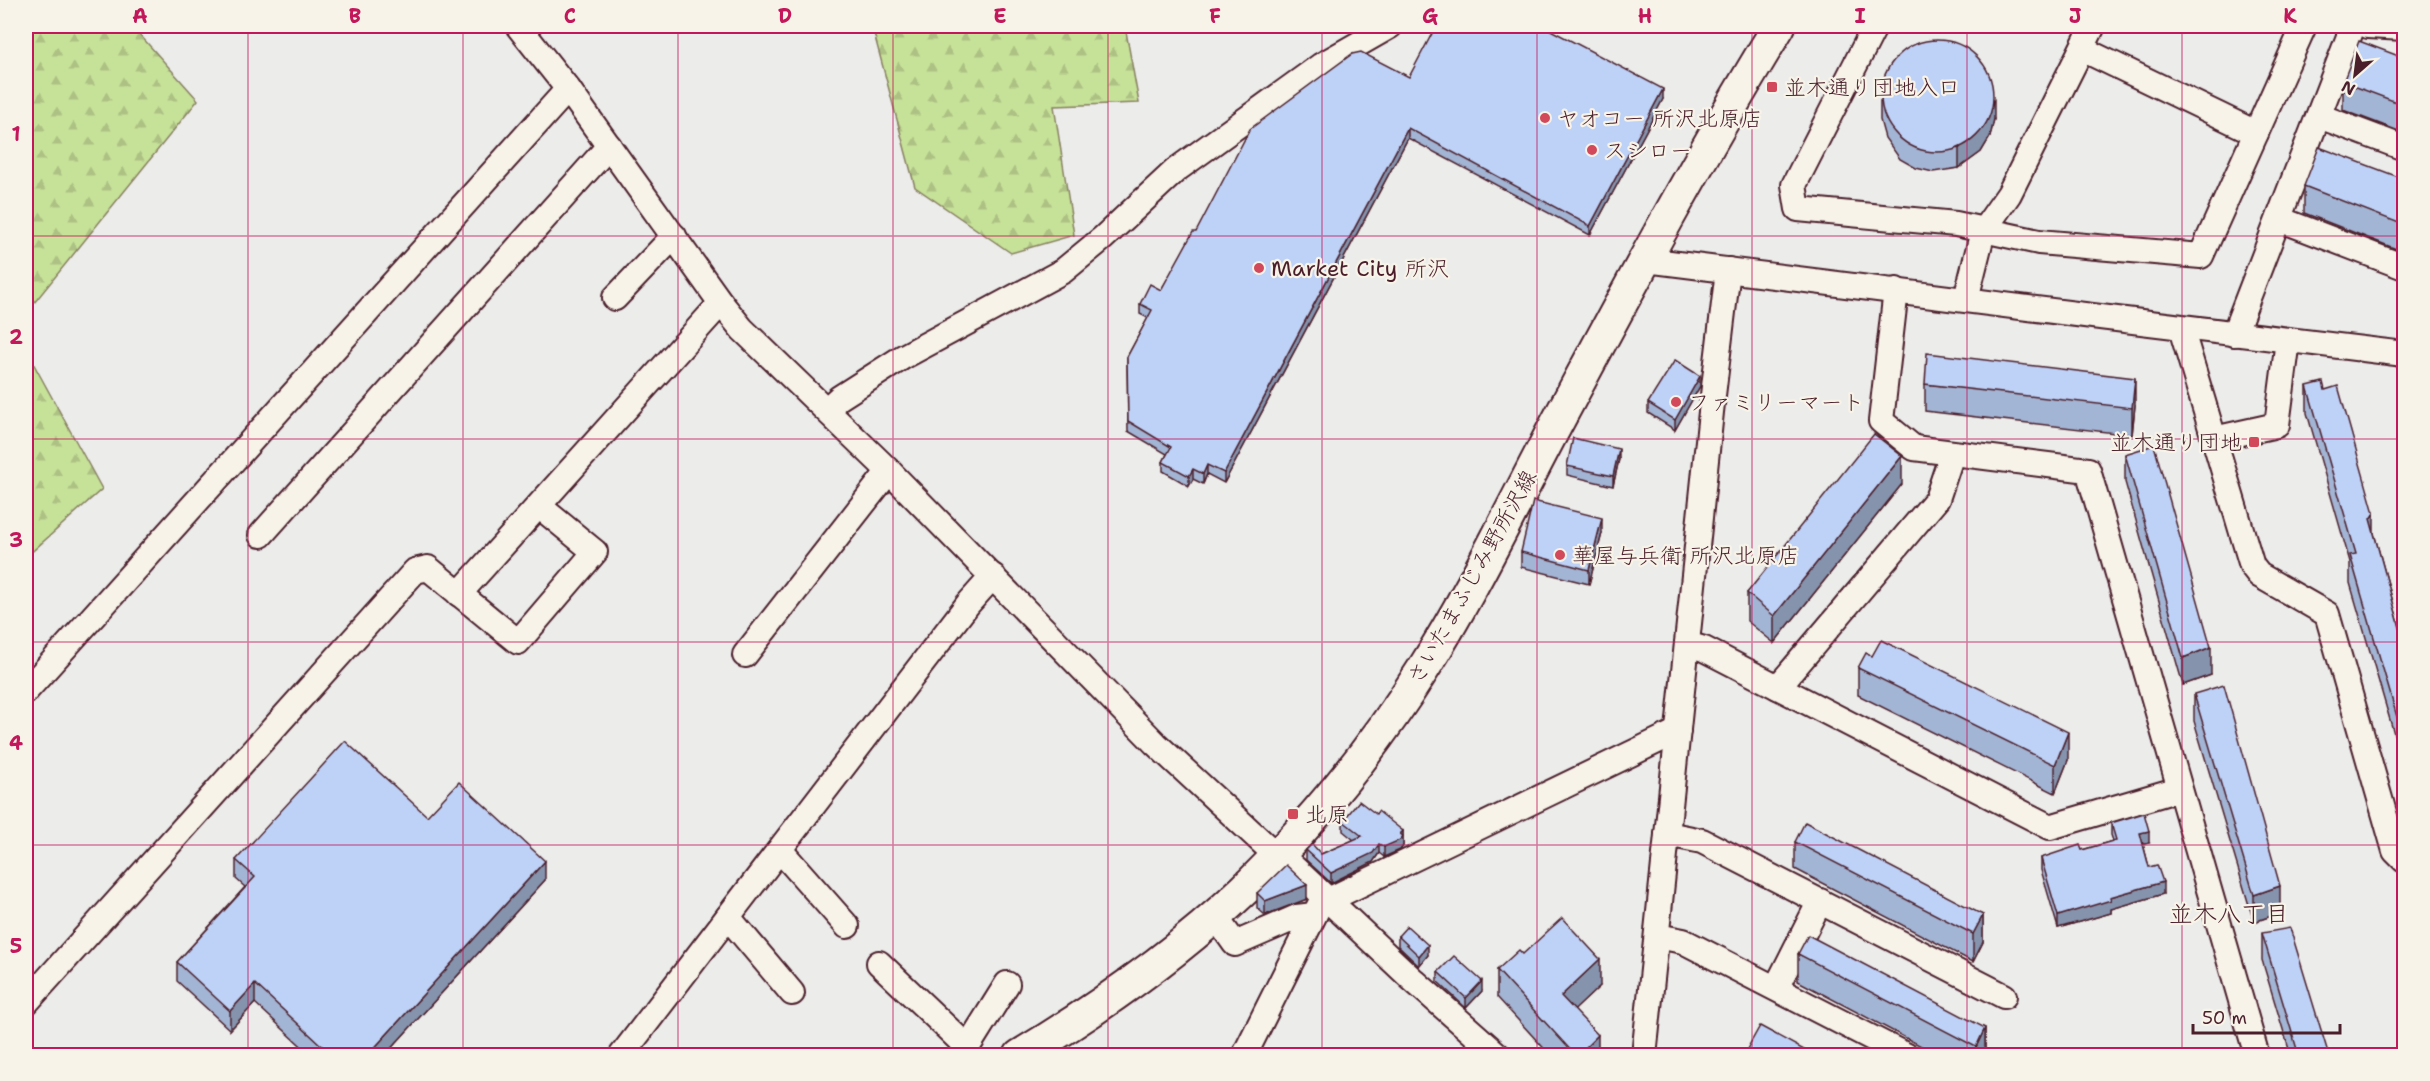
<svg xmlns="http://www.w3.org/2000/svg" width="2430" height="1081" viewBox="0 0 2430 1081" font-family="'Shantell Sans','Klee One',sans-serif">
  <defs>
    <pattern id="forest-firs" width="22" height="20" patternUnits="userSpaceOnUse" patternTransform="scale(1.5)"><rect width="22" height="20" fill="#c6e198"/><path d="M5 1l3.5 6h-7zM16 11l3.5 6h-7z" fill="#acc183"/></pattern>
  </defs>
  <rect width="100%" height="100%" fill="#ececeb"/>
  <filter id="ink" filterUnits="userSpaceOnUse"><feTurbulence type="fractalNoise" baseFrequency=".0167" numOctaves="2"/><feDisplacementMap in="SourceGraphic" scale="12" xChannelSelector="R" yChannelSelector="G"/><feConvolveMatrix kernelMatrix="1 2 1 2 8 2 1 2 1" color-interpolation-filters="sRGB"/></filter>
  <g filter="url(#ink)">
    <g fill="url(#forest-firs)" stroke="#888062" stroke-width="1.5">
      <path d="M26,26H132L198,100L26,313Z"/>
      <path d="M872,26H1125L1139,103L1054,106L1074,235L1011,253L915,187Z"/>
      <path d="M26,350L102,489L26,557Z"/>
    </g>
    <g fill="none" stroke-linecap="round" stroke-linejoin="round">
      <defs>
        <g id="minor">
          <path d="M518,26L568,89L721,303L742,329L889,471L1156,744L1276,855L1289,863L1412,979L1499,1056"/>
          <path d="M1875,26L1794,185L1798,209L1956,224L2039,242L2201,256L2304,26"/>
          <path d="M2368,26L2404,28"/>
          <path d="M2082,49L2256,133"/>
          <path d="M2319,116L2404,148"/>
          <path d="M2279,219L2404,267"/>
          <path d="M1646,260C1899,290 2151,325 2404,354"/>
          <path d="M1896,290L1881,421L1914,448L2088,470L2257,1056"/>
          <path d="M615,298L674,236"/>
          <path d="M1966,299L1983,231L2009,194L2093,26"/>
          <path d="M2181,328L2252,566L2259,575L2327,614L2395,851L2404,860"/>
          <path d="M2234,334L2353,26"/>
          <path d="M827,409L839,398L903,357L1063,271L1103,238L1176,170L1320,66L1390,26"/>
          <path d="M2214,439L2277,425L2288,340"/>
          <path d="M261,535L609,146"/>
          <path d="M459,594L721,303"/>
          <path d="M1687,644L1704,649L2050,827L2179,789"/>
          <path d="M745,655L889,471"/>
          <path d="M1778,687L1937,499L1952,454"/>
          <path d="M26,691L568,89"/>
          <path d="M1667,834L1702,841L2004,996"/>
          <path d="M780,850L847,926"/>
          <path d="M1215,916L1235,944L1297,917L1314,915"/>
          <path d="M728,917L792,993"/>
          <path d="M1657,936L1683,941L1907,1056"/>
          <path d="M879,963L967,1047"/>
          <path d="M1776,988L1820,901"/>
          <path d="M26,1003L415,571L428,568L518,642L595,552L539,506"/>
          <path d="M621,1056L968,604L993,576"/>
          <path d="M962,1056L1007,984"/>
          <path d="M1244,1056L1320,904L1678,731"/>
          <path d="M1644,1056L1711,412L1728,270"/>
        </g>
        <path id="major" d="M1020,1056C1101,1007 1177,954 1245,889C1311,824 1373,749 1422,671C1473,591 1514,503 1559,419C1630,286 1701,154 1779,26"/>
      </defs>
      <use href="#minor" stroke="#4a1f2b" stroke-width="28"/>
      <use href="#major" stroke="#4a1f2b" stroke-width="36"/>
      <use href="#minor" stroke="#f7f3e8" stroke-width="24"/>
      <use href="#major" stroke="#f7f3e8" stroke-width="32"/>
    </g>
    <g fill="#a3b5d4" stroke="#4a1f2b" stroke-width="1.5">
      <path d="M1984,26H2034L2027,29L2012,32L1996,30Z"/>
      <path d="M2404,58V133L2343,110V82Z"/>
      <path d="M1409,77L1663,99L1590,235L1408,138L1224,483L1207,474L1203,484L1193,479L1189,486L1163,471V462L1167,454L1128,431L1127,357L1148,318L1140,314V304L1161,290L1196,232Z"/>
      <path d="M1880,101L1994,119L1990,137L1981,152L1959,168L1933,172L1916,168L1900,159L1885,138L1880,120Z"/>
      <path d="M2404,179V252L2304,213V186Z"/>
      <path d="M1925,384L2135,405L2132,435L1925,411Z"/>
      <path d="M1700,386L1675,430L1648,413V403Z"/>
      <path d="M2307,386L2374,533L2404,642V768L2350,583V562L2307,413Z"/>
      <path d="M2125,454L2211,675L2183,685L2125,482Z"/>
      <path d="M1619,459L1613,486L1567,475V466Z"/>
      <path d="M1902,484L1774,643L1747,621V593Z"/>
      <path d="M1602,533L1589,584L1521,567V552Z"/>
      <path d="M1858,668L2068,760L2055,793L1858,695Z"/>
      <path d="M2194,694L2280,913L2254,922L2194,721Z"/>
      <path d="M1376,814L1403,831V846L1400,850L1384,857L1379,853L1373,862L1331,883L1306,860V850L1321,854L1354,840L1343,831V821Z"/>
      <path d="M427,816L545,880L384,1056H312L255,1003L230,1030L177,981V962L245,887L236,879V860Z"/>
      <path d="M2111,823L2149,843L2143,844L2149,867L2163,894L2111,909V913L2058,928L2041,870V858L2082,850L2113,841L2111,835Z"/>
      <path d="M1795,842L1983,915V942L1973,962L1795,869Z"/>
      <path d="M1257,893L1307,899L1265,915L1257,908Z"/>
      <path d="M2262,933L2329,1056H2291L2262,960Z"/>
      <path d="M1398,936L1428,955L1419,966L1398,946Z"/>
      <path d="M1523,954L1600,986L1574,1010L1598,1056H1551L1497,997V970Z"/>
      <path d="M1798,954L1985,1028V1056H1940L1798,981Z"/>
      <path d="M1438,972L1482,991L1466,1008L1438,982Z"/>
      <path d="M1746,1051L1815,1056H1746Z"/>
    </g>
    <g fill="#8593ad" stroke="#4a1f2b" stroke-width="1.5">
      <path d="M1663,89V99L1590,235V226Z"/>
      <path d="M1994,100V119L1990,137L1981,152L1959,168V149Z"/>
      <path d="M1408,128V138L1224,483V473Z"/>
      <path d="M1700,376V386L1675,430V420Z"/>
      <path d="M2135,378V405L2132,435V408Z"/>
      <path d="M1619,449V459L1613,486V476Z"/>
      <path d="M1902,456V484L1774,643V616Z"/>
      <path d="M1207,465V474L1203,484V474Z"/>
      <path d="M1193,469V479L1189,486V476Z"/>
      <path d="M2374,513V541L2370,519Z"/>
      <path d="M1602,518V533L1589,584V570Z"/>
      <path d="M2211,647V675L2183,685V658Z"/>
      <path d="M2068,732V760L2055,793V765Z"/>
      <path d="M1403,831V846L1400,850L1384,857V847Z"/>
      <path d="M2149,831V843L2140,845V833Z"/>
      <path d="M1379,844V853L1373,862L1331,883V873Z"/>
      <path d="M545,861V880L384,1056H367Z"/>
      <path d="M2163,882V894L2111,909V913L2058,928V916L2110,897Z"/>
      <path d="M1307,885V899L1265,915V901Z"/>
      <path d="M2280,886V913L2254,922V895Z"/>
      <path d="M1983,915V942L1973,962V934Z"/>
      <path d="M1428,945V955L1419,966V956Z"/>
      <path d="M1600,959V986L1561,1023V996Z"/>
      <path d="M1482,981V991L1466,1008V998Z"/>
      <path d="M255,984V1003L230,1030V1011Z"/>
      <path d="M1985,1028V1055L1976,1056V1047Z"/>
      <path d="M1598,1035V1056H1577Z"/>
    </g>
    <g fill="#bed2f7" stroke="#4a1f2b" stroke-width="1.5">
      <path d="M1436,26H1543L1663,89L1590,226L1408,128L1224,473L1207,465L1203,474L1193,469L1189,476L1163,462L1171,447L1128,421L1127,357L1152,310L1140,304L1150,284L1161,290L1193,232H1196L1250,129L1352,54L1361,52L1409,77Z"/>
      <circle cx="1937" cy="96" r="56"/>
      <path d="M2359,41L2404,58V105L2343,82Z"/>
      <path d="M2319,147L2404,179V225L2304,186Z"/>
      <path d="M1927,353L2135,378L2132,408L1925,384Z"/>
      <path d="M1675,360L1700,376L1675,420L1648,403Z"/>
      <path d="M2323,382L2325,390L2338,386L2374,513L2370,519L2404,642V741L2350,555L2356,554L2307,386Z"/>
      <path d="M1874,434L1902,456L1774,616L1747,593Z"/>
      <path d="M1573,438L1619,449L1613,476L1567,466Z"/>
      <path d="M2154,445L2211,647L2183,658L2125,454Z"/>
      <path d="M1533,501L1602,518L1589,570L1521,552Z"/>
      <path d="M1881,640L2068,732L2055,765L1858,668L1866,653L1872,656Z"/>
      <path d="M2224,685L2280,886L2254,895L2194,694Z"/>
      <path d="M345,741L427,816L459,782L545,861L367,1056H333L255,984L230,1011L177,962L255,877L236,860Z"/>
      <path d="M1359,801L1376,814L1378,811L1403,831L1400,834L1403,836L1400,840L1384,847L1379,844L1373,853L1331,873L1306,850L1312,844L1321,854L1362,836L1343,821Z"/>
      <path d="M2144,813L2149,831L2140,833L2149,867L2157,865L2163,882L2110,897L2111,900L2058,916L2041,858L2080,845L2082,850L2116,840L2111,823Z"/>
      <path d="M1805,822L1983,915L1973,934L1795,842Z"/>
      <path d="M1286,865L1307,885L1265,901L1257,893Z"/>
      <path d="M1562,918L1600,959L1561,996L1598,1035L1577,1056H1576L1497,970L1519,950L1523,954Z"/>
      <path d="M1407,926L1428,945L1419,956L1398,936Z"/>
      <path d="M2290,928L2329,1056H2299L2262,933Z"/>
      <path d="M1808,935L1985,1028L1976,1047L1798,954Z"/>
      <path d="M1454,956L1482,981L1466,998L1438,972Z"/>
      <path d="M1760,1026L1815,1056H1754L1746,1051Z"/>
    </g>
  </g>
  <path fill="none" stroke="#c2185b" stroke-width="1.5" stroke-opacity="0.55" d="M248,26V1056M463,26V1056M678,26V1056M893,26V1056M1108,26V1056M1322,26V1056M1537,26V1056M1752,26V1056M1967,26V1056M2182,26V1056M26,236H2404M26,439H2404M26,642H2404M26,845H2404"/>
  <g fill="#d1495b" stroke="#f7f3e8" stroke-width="2">
    <rect x="1766" y="81" width="12" height="12" rx="3"/>
    <circle cx="1545" cy="118" r="6"/>
    <circle cx="1592" cy="150" r="6"/>
    <circle cx="1259" cy="268" r="6"/>
    <circle cx="1676" cy="402" r="6"/>
    <rect x="2248" y="436" width="12" height="12" rx="3"/>
    <circle cx="1560" cy="555" r="6"/>
    <rect x="1287" y="808" width="12" height="12" rx="3"/>
  </g>
  <g text-anchor="middle" dominant-baseline="central" stroke-width="4.5" stroke-linejoin="round" paint-order="stroke">
    <g font-size="22" fill="#4a1f2b" stroke="#f7f3e8" text-anchor="start">
      <text x="1784" y="87">並木通り団地入口</text>
      <text x="1557" y="118">ヤオコー 所沢北原店</text>
      <text x="1604" y="150">スシロー</text>
      <text x="1271" y="268">Market City 所沢</text>
      <text x="1688" y="402">ファミリーマート</text>
      <text x="2242" y="442" text-anchor="end">並木通り団地</text>
      <text x="1572" y="555">華屋与兵衛 所沢北原店</text>
      <text x="1305" y="814">北原</text>
    </g>
    <g font-size="22" fill="#4a1f2b" stroke="#f7f3e8">
      <text transform="translate(1472 577) rotate(-61)">さいたまふじみ野所沢線</text>
    </g>
    <g font-size="24" fill="#4a1f2b" stroke="#f7f3e8">
      <text x="2229" y="914">並木八丁目</text>
    </g>
  </g>
  <rect width="2430" height="1081" fill="none" stroke="#f7f3e8" stroke-width="66"/>
  <g transform="translate(2355 75) rotate(208)" stroke="#f7f3e8" stroke-width="4.5" paint-order="stroke">
  <path d="M0-4.5L10 22L0 15L-10 22Z" fill="#4a1f2b"/>
  <text y="-9" font-size="16" font-weight="bold" text-anchor="middle" fill="#4a1f2b">N</text>
  </g>
  <path d="M2193 1024v9h147v-9" fill="none" stroke="#4a1f2b" stroke-width="3"/>
  <text x="2202" y="1024" font-size="18" fill="#4a1f2b" stroke="#f7f3e8" stroke-width="4.5" paint-order="stroke">50 m</text>
  <rect x="33" y="33" width="2364" height="1015" fill="none" stroke="#c2185b" stroke-width="2"/>
  <g font-size="20" text-anchor="middle" font-weight="bold" fill="#c2185b">
    <text x="140" y="23">A</text>
    <text x="355" y="23">B</text>
    <text x="570" y="23">C</text>
    <text x="785" y="23">D</text>
    <text x="1000" y="23">E</text>
    <text x="1215" y="23">F</text>
    <text x="1430" y="23">G</text>
    <text x="1645" y="23">H</text>
    <text x="1860" y="23">I</text>
    <text x="2075" y="23">J</text>
    <text x="2290" y="23">K</text>
    <text x="16" y="141">1</text>
    <text x="16" y="344">2</text>
    <text x="16" y="547">3</text>
    <text x="16" y="750">4</text>
    <text x="16" y="953">5</text>
  </g>
</svg>
